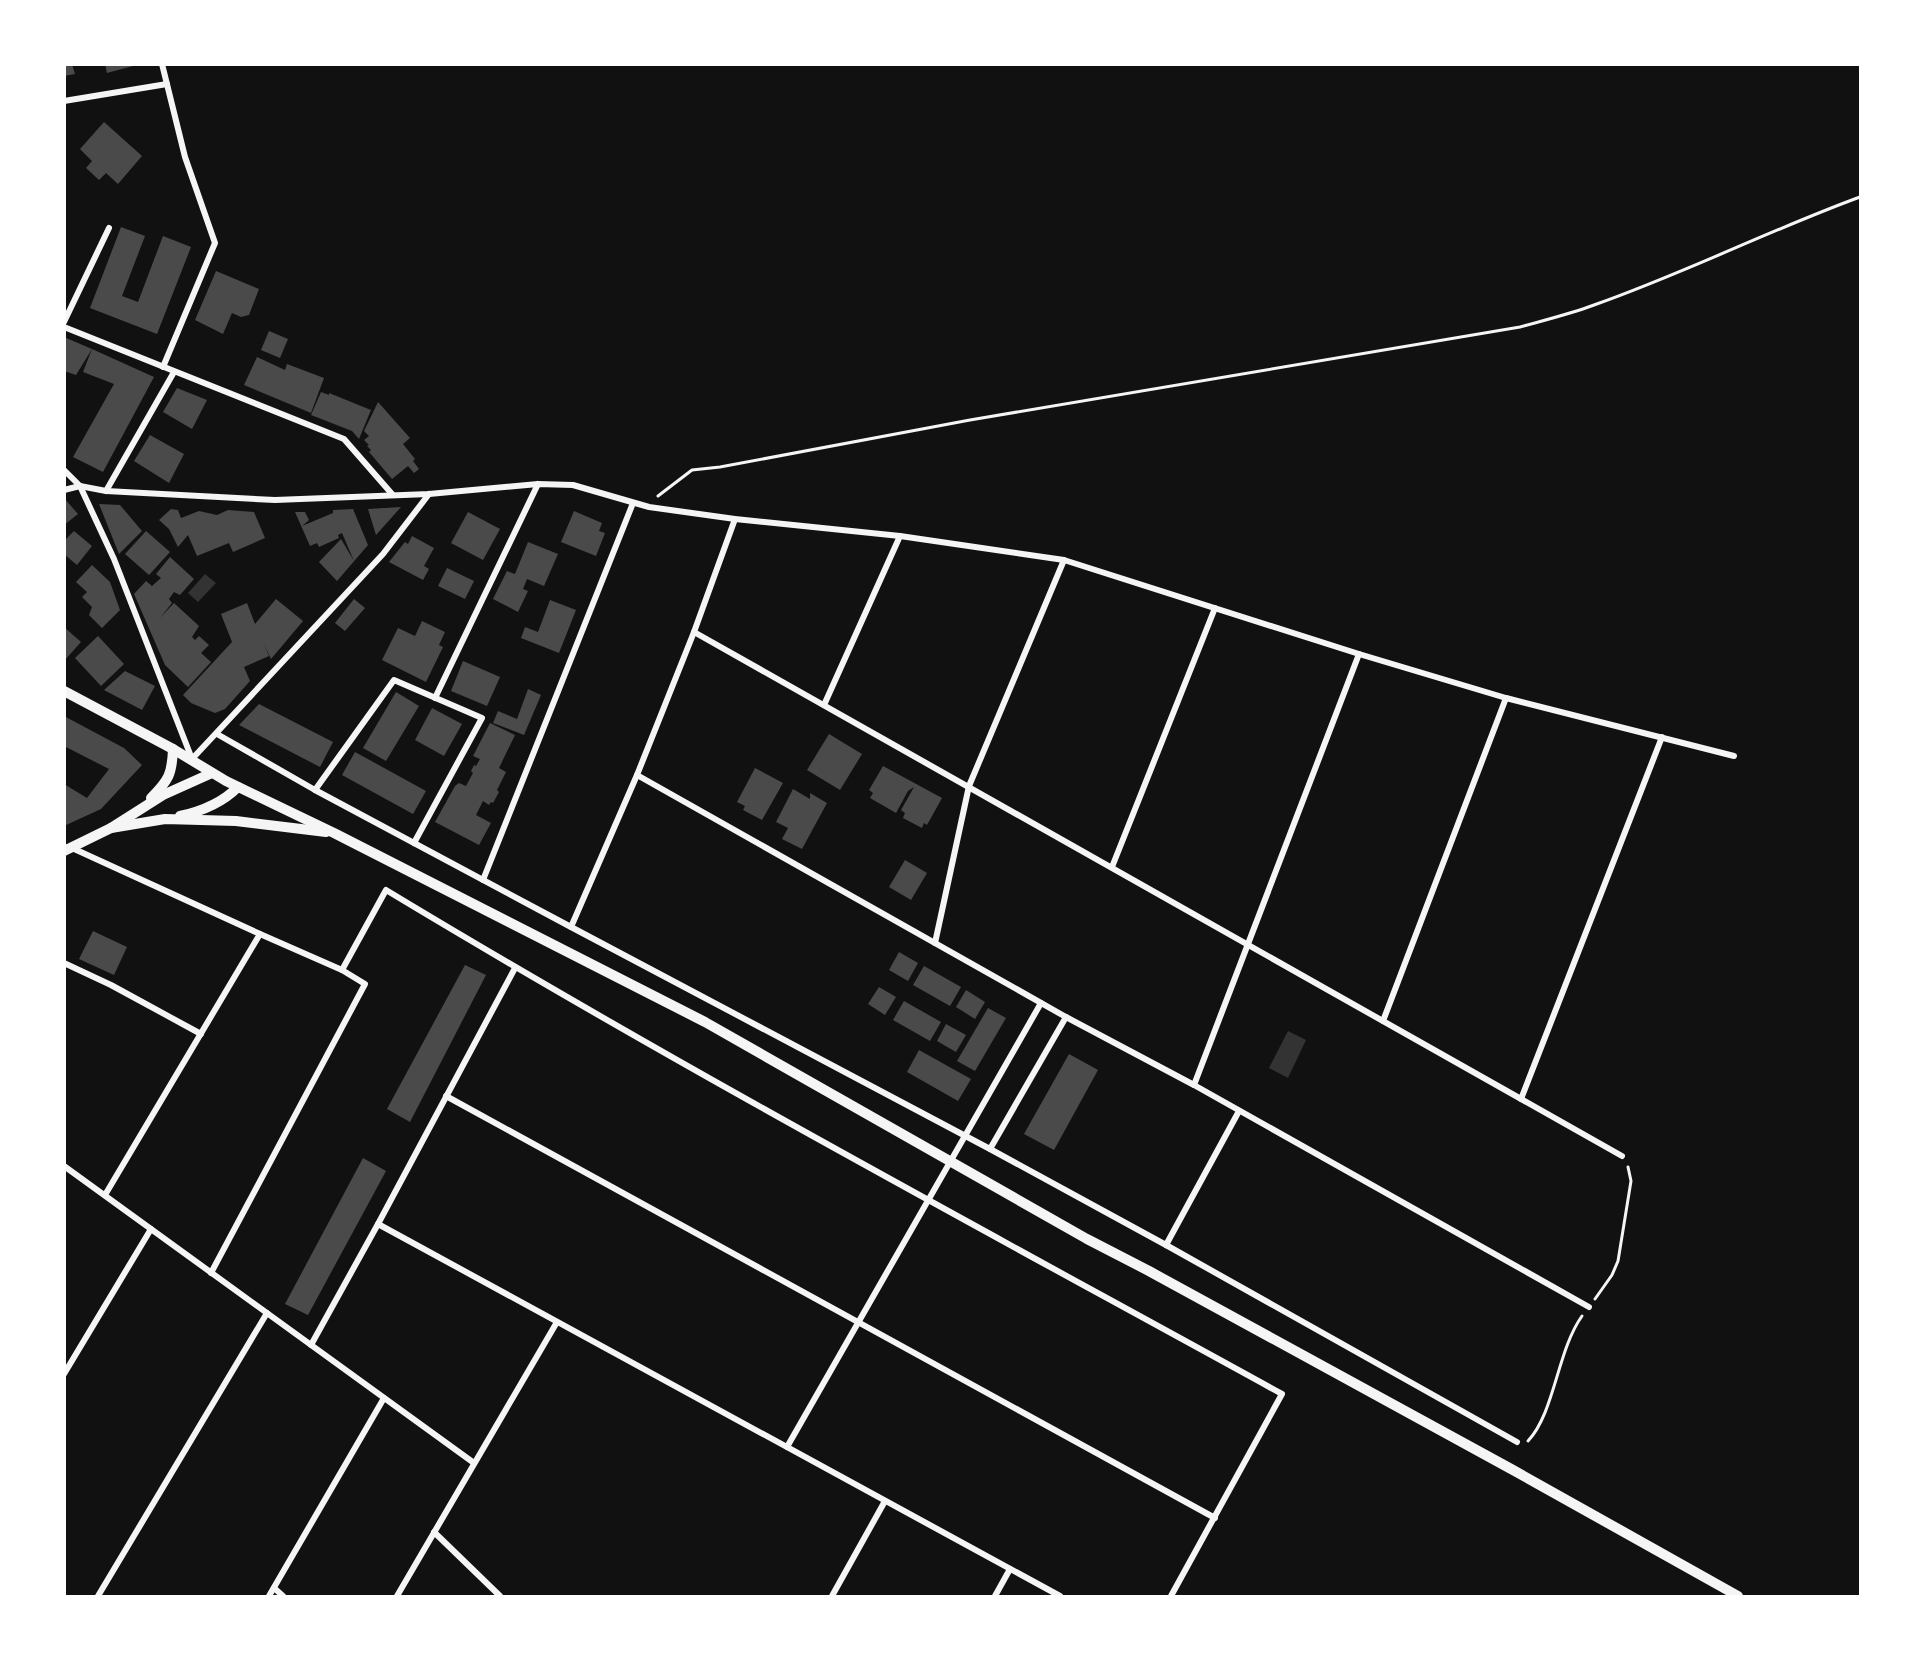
<svg xmlns="http://www.w3.org/2000/svg" width="1925" height="1661" viewBox="0 0 1925 1661" font-family="'Space Grotesk',sans-serif">
  <rect width="100%" height="100%" fill="#111"/>
  <g fill="#333">
    <path d="M205,574L216,583L198,602L188,593Z"/>
    <path d="M1288,1031L1306,1040L1288,1078L1269,1068Z"/>
  </g>
  <g fill="#4a4a4a">
    <path d="M64,64H72L75,74L64,76Z"/>
    <path d="M105,64H132L133,66L107,73Z"/>
    <path d="M104,122L142,156L118,184L106,173L99,180L86,168L92,161L80,149Z"/>
    <path d="M121,227L145,236L122,296L138,302L163,236L191,247L157,334L90,308Z"/>
    <path d="M216,271L259,289L249,315L241,317L232,313L223,334L195,320Z"/>
    <path d="M269,331L288,339L280,358L261,350Z"/>
    <path d="M64,337L92,349L76,375L64,371Z"/>
    <path d="M92,349L154,377L103,472L73,457L114,384L83,372Z"/>
    <path d="M257,357L285,370L287,364L324,378L311,413L244,385Z"/>
    <path d="M177,388L207,400L192,429L163,412Z"/>
    <path d="M321,392L329,395V393L371,410L359,439L352,431L311,415Z"/>
    <path d="M378,402L410,438L403,444L415,459L413,461L419,469L414,473L408,466L392,479L369,452L371,450L367,446L369,445L364,440L369,436L364,431Z"/>
    <path d="M150,435L184,454L169,483L134,461Z"/>
    <path d="M64,498L78,514L64,525Z"/>
    <path d="M99,504L120,505L142,531L119,554Z"/>
    <path d="M401,507L376,535L368,509Z"/>
    <path d="M171,509L178,510L181,518L199,511L217,515L228,510L254,512L265,538L233,552L229,543L197,556L188,535L178,547L169,529L159,520Z"/>
    <path d="M353,509L368,545L337,581L319,562L341,539L354,561L342,533L338,535L339,538L319,547L317,543L310,546L295,512H305L309,520L302,526L333,513V510Z"/>
    <path d="M574,511L602,523L599,531L605,533L596,556L561,542Z"/>
    <path d="M468,512L500,529L483,560L451,543Z"/>
    <path d="M74,531L92,546L77,565L64,554V541Z"/>
    <path d="M146,531L170,552L149,575L125,554Z"/>
    <path d="M412,536L434,548L424,566L429,569L423,580L389,562L405,542L408,544Z"/>
    <path d="M528,542L558,554L544,586L527,579L523,589L528,591L518,612L493,599L507,571L515,574Z"/>
    <path d="M170,557L194,579L180,595L174,592L169,599L172,603L160,618L174,603L199,626L192,637L195,640L199,636L209,645L201,653L211,662L188,687L165,665L134,594L146,581L152,586L161,578L156,574Z"/>
    <path d="M92,565L110,582L120,610L102,628L89,615L92,607L82,597L87,592L76,582Z"/>
    <path d="M447,568L474,581L465,599L438,586Z"/>
    <path d="M276,599L303,621L271,659L264,644L269,656L244,667L250,681L225,709L215,713L191,703L183,695L232,642L221,614L247,603L255,624Z"/>
    <path d="M354,599L365,608L345,631L335,623Z"/>
    <path d="M550,600L576,610L559,653L521,638L525,627L538,632Z"/>
    <path d="M422,621L445,632L439,645L443,647L426,682L382,660L398,628L415,636Z"/>
    <path d="M64,627L81,642L64,661Z"/>
    <path d="M98,636L124,664L101,686L75,658Z"/>
    <path d="M463,661L500,677L487,706L451,691Z"/>
    <path d="M125,671L155,686L142,710L104,690Z"/>
    <path d="M528,689L541,695L524,735L493,723L498,711L517,719Z"/>
    <path d="M396,692L419,706L386,761L363,748Z"/>
    <path d="M259,704L333,742L320,767L239,725Z"/>
    <path d="M432,708L462,724L444,756L415,740Z"/>
    <path d="M64,716L124,748L142,765L101,809L64,826V784L87,798L109,769L64,746Z"/>
    <path d="M490,723L515,735L499,768L506,772L497,790L499,792L493,803L491,802L489,805L483,801L476,815L491,823L479,845L435,822L455,786L459,783L466,786L473,773L471,771L474,765L476,766L480,759L473,756Z"/>
    <path d="M829,734L862,754L840,790L807,770Z"/>
    <path d="M355,752L426,791L413,814L342,775Z"/>
    <path d="M883,766L942,798L927,825L924,823L922,828L903,818L905,813L901,810L914,787L908,791L896,813L870,798L873,793L869,790Z"/>
    <path d="M755,768L783,783L762,820L743,810L745,806L737,802Z"/>
    <path d="M793,789L810,799V793L827,803L802,849L782,839L788,828L776,822Z"/>
    <path d="M905,860L927,873L911,900L889,887Z"/>
    <path d="M93,931L127,947L114,975L79,959Z"/>
    <path d="M899,952L918,963L908,981L889,970Z"/>
    <path d="M465,965L486,975L410,1122L387,1109Z"/>
    <path d="M924,966L961,987L950,1006L913,985Z"/>
    <path d="M879,987L896,997L885,1015L868,1004Z"/>
    <path d="M966,990L985,1002L975,1019L956,1007Z"/>
    <path d="M904,1001L941,1022L930,1041L893,1020Z"/>
    <path d="M988,1008L1006,1018L975,1071L957,1061Z"/>
    <path d="M946,1024L966,1035L956,1052L937,1041Z"/>
    <path d="M919,1050L971,1079L958,1101L907,1072Z"/>
    <path d="M1069,1054L1098,1070L1054,1150L1024,1134Z"/>
    <path d="M363,1158L386,1171L308,1315L285,1304Z"/>
  </g>
  <g fill="none" stroke-linecap="round" stroke-linejoin="round">
    <g stroke="#f5f5f5" stroke-width="3">
      <path d="M658,496L692,470L720,467L970,420L1520,327C1545,320 1570,314 1594,305C1685,273 1770,230 1860,197"/>
      <path d="M1595,1299L1612,1275L1618,1261L1631,1181L1628,1167"/>
      <path d="M1528,1441C1555,1412 1557,1351 1582,1316"/>
    </g>
    <g stroke="#f5f5f5" stroke-width="6">
      <path d="M162,64L185,157L215,243L163,367"/>
      <path d="M64,101L167,84"/>
      <path d="M64,322L109,228"/>
      <path d="M64,327L344,439L392,494"/>
      <path d="M64,470L80,486L114,559L192,759L383,554L429,494"/>
      <path d="M64,490L80,486L106,491L275,500L429,494L538,484L573,485L649,507L735,519L900,536L1064,560L1359,654L1506,698L1734,756"/>
      <path d="M106,491L174,372"/>
      <path d="M694,632L1622,1156"/>
      <path d="M435,698L538,484"/>
      <path d="M824,705L900,536"/>
      <path d="M217,734L315,790L571,927L990,1149L1166,1245L1517,1442"/>
      <path d="M637,775L1066,1017L1194,1085L1589,1307"/>
      <path d="M315,790L394,680L482,718L414,843"/>
      <path d="M72,848L260,934L342,970"/>
      <path d="M1112,867L1215,608"/>
      <path d="M483,880L633,503"/>
      <path d="M571,927L637,775L694,632L735,519"/>
      <path d="M935,943L969,786L1064,560"/>
      <path d="M64,963L111,985L201,1034"/>
      <path d="M1383,1021L1506,698"/>
      <path d="M1194,1085L1359,654"/>
      <path d="M446,1096L1215,1518"/>
      <path d="M1521,1099L1662,737"/>
      <path d="M990,1149L1066,1017"/>
      <path d="M64,1166L474,1463"/>
      <path d="M105,1195L260,934"/>
      <path d="M378,1224L1060,1596"/>
      <path d="M1166,1245L1239,1111"/>
      <path d="M211,1273L365,984L342,970L386,890C679,1067 982,1229 1282,1394L1171,1596"/>
      <path d="M311,1345L378,1224L515,968"/>
      <path d="M64,1374L151,1229"/>
      <path d="M787,1447L1041,1003"/>
      <path d="M434,1532L500,1596"/>
      <path d="M274,1588L283,1596"/>
      <path d="M98,1596L267,1313"/>
      <path d="M269,1596L384,1398"/>
      <path d="M397,1596L557,1322"/>
      <path d="M832,1596L885,1501"/>
      <path d="M995,1596L1010,1569"/>
    </g>
    <g stroke="#f5f5f5" stroke-width="10">
      <path d="M64,691L173,749L226,781L334,833L705,1022L1087,1239L1149,1271L1513,1470L1738,1596"/>
      <path d="M151,798C169,780 172,774 173,749"/>
      <path d="M180,816C203,811 222,803 238,787"/>
      <path d="M111,828L165,819L236,821L326,832"/>
      <path d="M64,851L111,828L163,795L212,773"/>
    </g>
  </g>
  <rect width="1925" height="1661" fill="none" stroke="#ffffff" stroke-width="132"/>
</svg>
